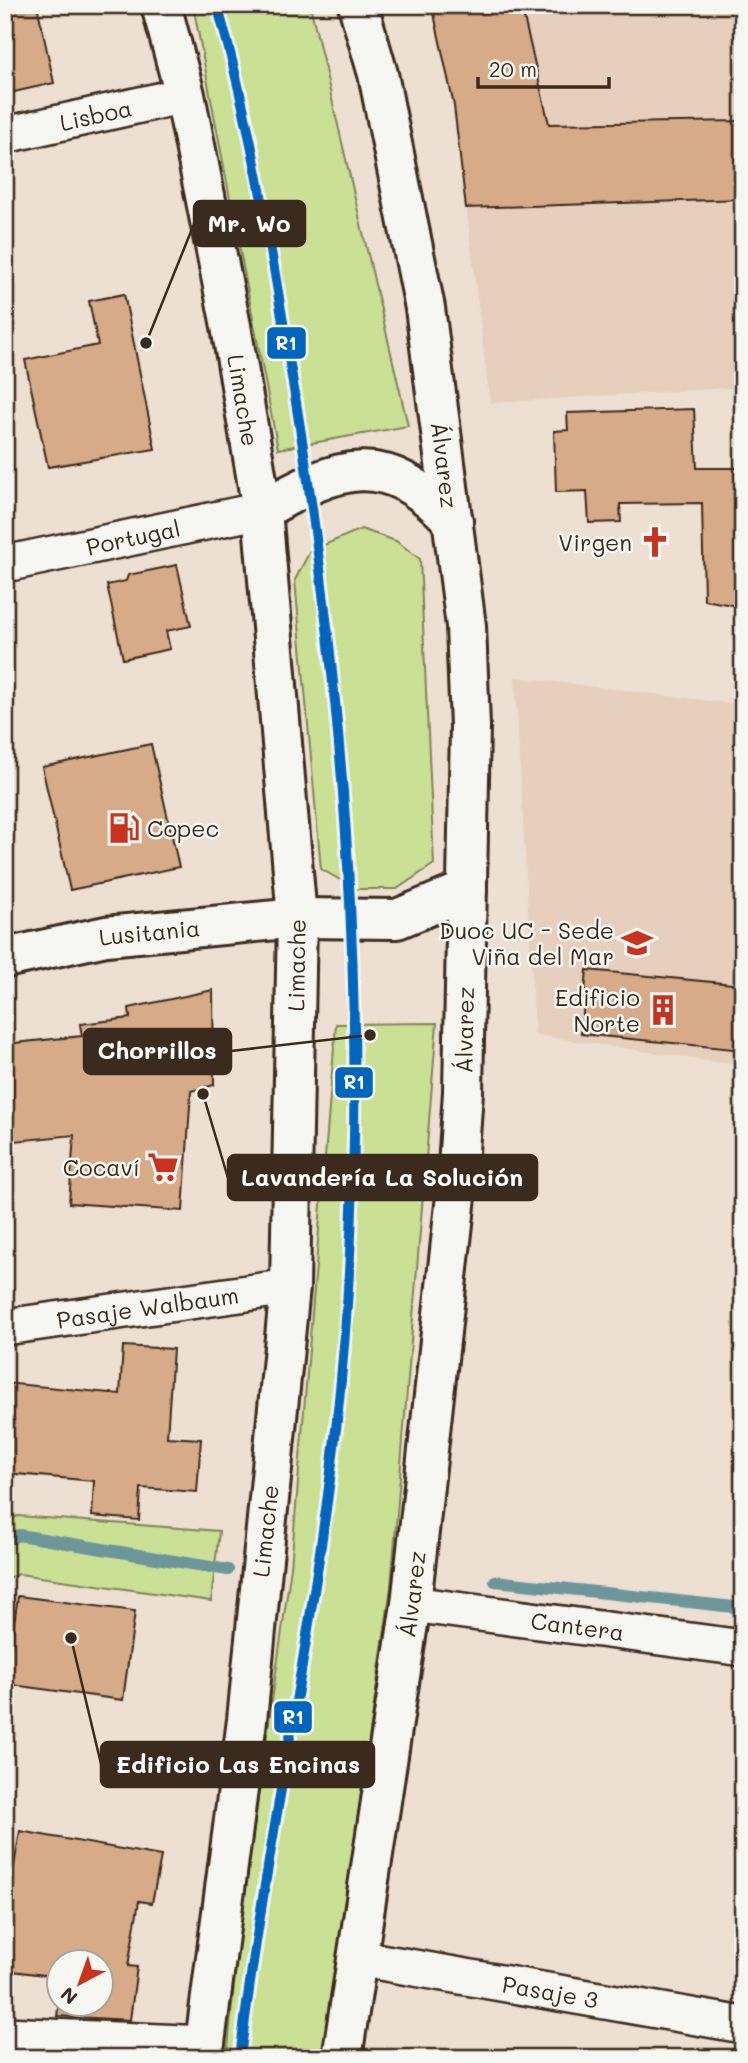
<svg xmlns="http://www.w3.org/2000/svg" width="748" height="2063" viewBox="0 0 748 2063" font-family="Mali,sans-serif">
  <rect width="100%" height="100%" fill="#eddfd2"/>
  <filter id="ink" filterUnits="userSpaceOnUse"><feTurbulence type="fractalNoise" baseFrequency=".0143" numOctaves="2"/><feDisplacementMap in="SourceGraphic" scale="14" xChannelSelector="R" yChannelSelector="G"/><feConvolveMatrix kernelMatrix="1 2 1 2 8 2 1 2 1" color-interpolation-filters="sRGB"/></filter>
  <g filter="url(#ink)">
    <g fill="#e6cfbc">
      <path d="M432,5H743V387L490,403L454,106Z"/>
      <path d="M515,677L743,705V1066L535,1035Z"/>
    </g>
    <g fill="#cae095" stroke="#82855a" stroke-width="2">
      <path d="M193,5H310L408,426L278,449Z"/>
      <path d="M361,529L396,541L420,559L434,864L397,889H356L321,869L295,580L310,551Z"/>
      <path d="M437,1023L391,1587L323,2058H227L239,1933L291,1567L336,1024Z"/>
      <path d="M18,1516L219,1531L211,1601L19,1574L5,1579V1521Z"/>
    </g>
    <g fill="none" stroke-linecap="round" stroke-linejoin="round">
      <g stroke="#6d969a" stroke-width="12">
        <path d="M5,1540L19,1535L228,1570"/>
        <path d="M495,1581L743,1608"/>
      </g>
    </g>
    <g fill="#d7aa88" stroke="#3b2a1e" stroke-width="2">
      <path d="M5,5H37L54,83L5,94Z"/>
      <path d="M432,5H521L549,124L743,121V199L466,208L454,106Z"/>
      <path d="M124,294L155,449L48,467L25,360L98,345L89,301Z"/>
      <path d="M694,409L697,468H743V607L704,600L702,503L620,504L621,522L589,523L587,491L556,492L554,431L568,430L567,413Z"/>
      <path d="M177,565L191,626L166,631L170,649L123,659L107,585L126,581L128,575Z"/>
      <path d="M151,744L179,867L70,890L42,767Z"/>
      <path d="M587,970L743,985V1050L581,1034Z"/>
      <path d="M213,990L214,1085L191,1091L183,1211L69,1203L74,1135L5,1142V1044L82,1036L80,1024L130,1018L129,1008Z"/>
      <path d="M123,1346L173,1349L167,1437L201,1439L197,1492L141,1488L139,1520L92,1516L94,1481L5,1473V1383L120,1394Z"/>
      <path d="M18,1596L135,1611L123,1700L5,1684Z"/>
      <path d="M20,1831L161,1856L152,1903L139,1901L128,1966L137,1967L130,2020L57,2016L60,1995V2004H102V1962H60V1977L5,1970V1919Z"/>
    </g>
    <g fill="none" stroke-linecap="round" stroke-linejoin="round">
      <defs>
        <g id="street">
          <path id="s1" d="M5,135L185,95"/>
          <path id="s2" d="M5,564L262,510"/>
          <path id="s3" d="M5,1327L290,1287"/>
          <path id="s4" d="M411,1604L743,1648"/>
          <path id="s5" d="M357,1958L743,2025"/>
          <path d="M5,2035L205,2044"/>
        </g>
        <g id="secondary">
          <path id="s6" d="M5,958L106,936L297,918"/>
        </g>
        <g id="primary">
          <path id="s7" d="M161,5L185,95L231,326L262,510L297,918L290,1287L247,1720L203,2058"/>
          <path d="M262,510C340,465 385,448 453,521"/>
          <path d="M297,918L397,919L467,890"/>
          <path id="s8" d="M342,2058L411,1604L456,1196L463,1092L470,726L466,626L425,308L378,74L358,5"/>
        </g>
      </defs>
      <use href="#street" stroke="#3b2a1e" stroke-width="40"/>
      <use href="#secondary" stroke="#3b2a1e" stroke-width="44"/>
      <use href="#primary" stroke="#3b2a1e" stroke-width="44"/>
      <use href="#street" stroke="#f6f6f2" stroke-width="35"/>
      <use href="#secondary" stroke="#f6f6f2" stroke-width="38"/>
      <use href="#primary" stroke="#f6f6f2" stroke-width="38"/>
      <defs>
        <path id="rail-1" d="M217,5C253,129 272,256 293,383C349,726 374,1073 337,1420C314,1634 266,1844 240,2058"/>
      </defs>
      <use href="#rail-1" stroke="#f6f6f2" stroke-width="16"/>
      <use href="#rail-1" stroke="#0065bd" stroke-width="10"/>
    </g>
  </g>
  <defs>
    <symbol id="church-bare" viewBox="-9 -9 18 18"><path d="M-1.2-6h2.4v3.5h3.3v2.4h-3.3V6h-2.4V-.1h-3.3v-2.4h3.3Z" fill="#c8321e" stroke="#f6f6f2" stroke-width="2.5" paint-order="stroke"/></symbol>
    <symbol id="fuel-bare" viewBox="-9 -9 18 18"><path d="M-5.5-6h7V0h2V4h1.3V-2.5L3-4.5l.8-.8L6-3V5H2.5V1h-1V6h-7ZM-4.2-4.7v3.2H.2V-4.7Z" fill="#c8321e" stroke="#f6f6f2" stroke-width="2.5" paint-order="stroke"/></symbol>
    <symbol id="university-bare" viewBox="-9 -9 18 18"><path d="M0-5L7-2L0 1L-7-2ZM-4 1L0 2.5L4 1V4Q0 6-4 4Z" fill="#c8321e" stroke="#f6f6f2" stroke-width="2.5" paint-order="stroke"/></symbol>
    <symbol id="building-bare" viewBox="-9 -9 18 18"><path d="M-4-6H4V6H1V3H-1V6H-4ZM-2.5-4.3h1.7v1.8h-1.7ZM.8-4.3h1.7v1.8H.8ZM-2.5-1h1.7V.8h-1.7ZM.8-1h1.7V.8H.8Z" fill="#c8321e" stroke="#f6f6f2" stroke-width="2.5" paint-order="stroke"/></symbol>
    <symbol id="supermarket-bare" viewBox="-9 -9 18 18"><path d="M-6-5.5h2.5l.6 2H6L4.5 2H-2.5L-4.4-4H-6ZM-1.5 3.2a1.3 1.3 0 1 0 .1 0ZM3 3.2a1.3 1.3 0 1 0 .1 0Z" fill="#c8321e" stroke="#f6f6f2" stroke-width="2.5" paint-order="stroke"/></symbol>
  </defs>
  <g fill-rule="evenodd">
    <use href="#church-bare" x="633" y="520" width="44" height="44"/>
    <use href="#fuel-bare" x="102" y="806" width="44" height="44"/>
    <use href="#university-bare" x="615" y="921" width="44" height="44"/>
    <use href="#building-bare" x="641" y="988" width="44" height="44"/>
    <use href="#supermarket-bare" x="141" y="1145" width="44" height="44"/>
  </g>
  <g text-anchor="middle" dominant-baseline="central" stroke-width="5" stroke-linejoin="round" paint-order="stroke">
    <g font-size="23" fill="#3b2a1e" stroke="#f6f6f2">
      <text stroke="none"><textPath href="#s1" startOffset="93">Lisboa</textPath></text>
      <text stroke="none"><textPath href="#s7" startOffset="404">Limache</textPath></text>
      <text transform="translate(445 465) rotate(83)">Álvarez</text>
      <text stroke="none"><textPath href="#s2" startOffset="131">Portugal</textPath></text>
      <text stroke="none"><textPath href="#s6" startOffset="147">Lusitania</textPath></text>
      <text transform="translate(296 965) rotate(-89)">Limache</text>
      <text stroke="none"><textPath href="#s8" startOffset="1036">Álvarez</textPath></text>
      <text stroke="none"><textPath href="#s3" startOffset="144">Pasaje Walbaum</textPath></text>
      <text transform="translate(265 1531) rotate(-84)">Limache</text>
      <text stroke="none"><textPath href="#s8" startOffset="469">Álvarez</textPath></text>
      <text stroke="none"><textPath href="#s4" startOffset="168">Cantera</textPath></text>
      <text stroke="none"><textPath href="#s5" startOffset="196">Pasaje 3</textPath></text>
    </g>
    <g font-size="23" fill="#3b2a1e" stroke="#f6f6f2" text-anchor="end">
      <text x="632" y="542">Virgen</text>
      <text x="147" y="828" text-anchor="start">Copec</text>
      <text x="614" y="930">Duoc UC - Sede<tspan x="614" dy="26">Viña del Mar</tspan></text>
      <text x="640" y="997">Edificio<tspan x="640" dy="26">Norte</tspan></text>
      <text x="140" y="1167">Cocaví</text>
    </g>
  </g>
  <path fill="none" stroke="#3b2a1e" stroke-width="2.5" d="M146 343L194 224M370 1035L231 1051M203 1094L228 1178M71 1638L101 1764"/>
  <g fill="#3b2a1e" stroke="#f6f6f2" stroke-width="2.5">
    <circle cx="146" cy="343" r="7"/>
    <circle cx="370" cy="1035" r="7"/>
    <circle cx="203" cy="1094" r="7"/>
    <circle cx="71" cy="1638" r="7"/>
  </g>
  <g fill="#3b2a1e" stroke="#3b2a1e" stroke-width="2.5">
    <rect x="194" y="201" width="111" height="45" rx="7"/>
    <rect x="84" y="1029" width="147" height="45" rx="7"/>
    <rect x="228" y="1155" width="309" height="45" rx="7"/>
    <rect x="101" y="1742" width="273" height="45" rx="7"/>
  </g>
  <g font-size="24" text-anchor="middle" font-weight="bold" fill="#fff">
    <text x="249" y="232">Mr. Wo</text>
    <text x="157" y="1059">Chorrillos</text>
    <text x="382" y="1186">Lavandería La Solución</text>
    <text x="238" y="1773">Edificio Las Encinas</text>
  </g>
  <g stroke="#f6f6f2" stroke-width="2.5">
    <rect x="266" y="326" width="41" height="34" rx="7" fill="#0065bd"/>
    <rect x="334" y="1066" width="40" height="33" rx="7" fill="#0065bd"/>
    <rect x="273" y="1700" width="40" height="34" rx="7" fill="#0065bd"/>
  </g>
  <g font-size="19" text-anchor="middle" font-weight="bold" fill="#fff">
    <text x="286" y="350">R1</text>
    <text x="354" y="1089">R1</text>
    <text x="293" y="1724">R1</text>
  </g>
  <rect width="748" height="2063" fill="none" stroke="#f6f6f2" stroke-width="28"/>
  <rect x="14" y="14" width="720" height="2035" fill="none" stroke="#3b2a1e" stroke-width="2.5" filter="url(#ink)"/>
  <g transform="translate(80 1983) rotate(221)"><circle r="33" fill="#f6f6f2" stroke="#aba49d" stroke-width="2"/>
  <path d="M0-5L12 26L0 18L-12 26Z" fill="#c8321e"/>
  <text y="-10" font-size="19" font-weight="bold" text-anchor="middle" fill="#3b2a1e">N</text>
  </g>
  <path d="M478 77v10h131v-10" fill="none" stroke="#3b2a1e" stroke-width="3.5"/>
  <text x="489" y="77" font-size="21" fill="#3b2a1e" stroke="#f6f6f2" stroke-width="5" paint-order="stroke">20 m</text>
</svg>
